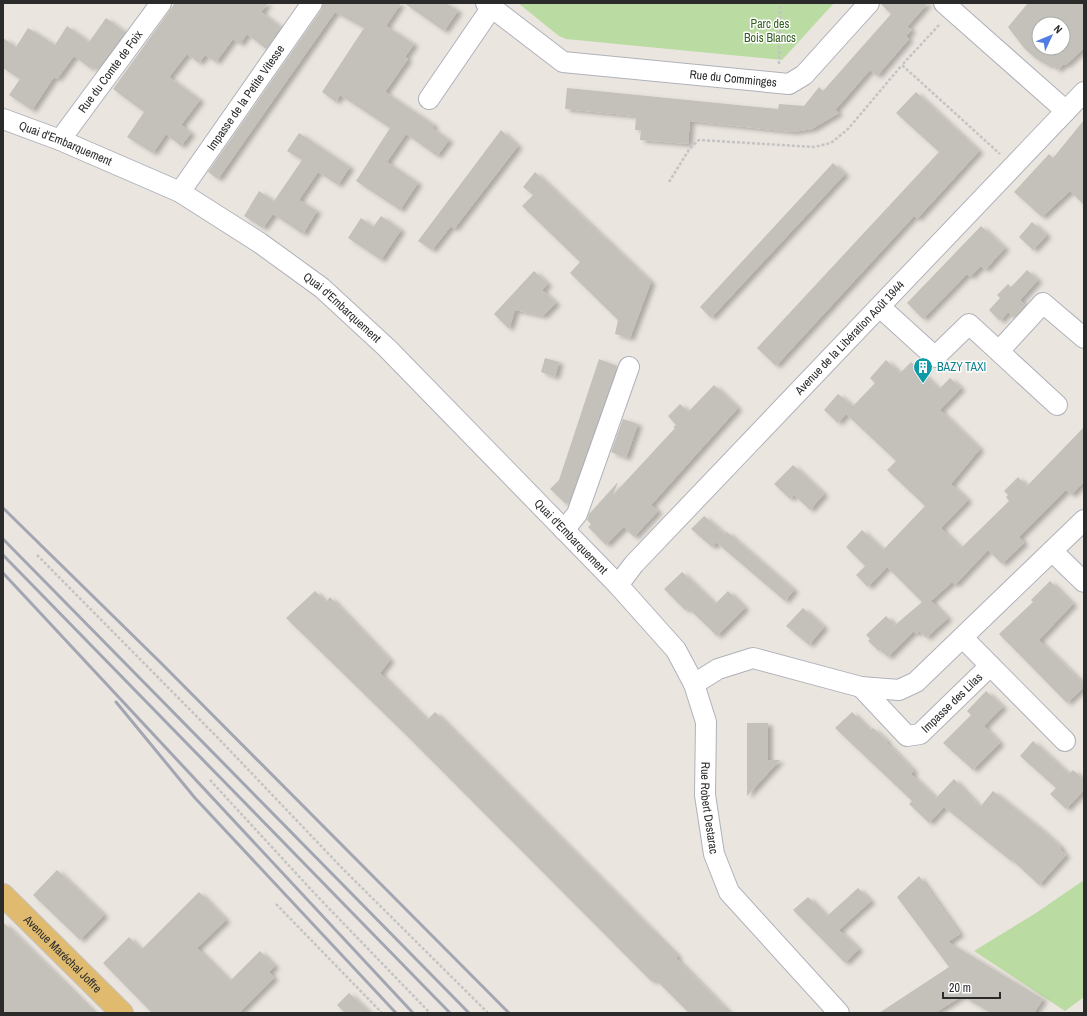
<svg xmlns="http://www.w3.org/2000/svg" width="1087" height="1016" viewBox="0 0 1087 1016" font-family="'Archivo Narrow',sans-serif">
  <defs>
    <filter id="shadow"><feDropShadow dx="4.5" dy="2.5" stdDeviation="2" flood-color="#0004"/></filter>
  </defs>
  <rect width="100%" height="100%" fill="#ebe5df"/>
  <g fill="#badba2">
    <path d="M518,3H834L782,60L566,39L559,36Z"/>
    <path d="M1084,880V997L1065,1011L974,951L1036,913Z"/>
  </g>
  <g fill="#c4c0ba" fill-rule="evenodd" filter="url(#shadow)">
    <path d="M175,3H268L261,12L281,27L266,49L247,34L240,44L233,39L216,62L205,55L199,63L187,54L169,77L200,100L181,125L191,133L181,146L166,134L153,153L127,137L144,112L113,89Z"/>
    <path d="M323,3H401L386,26L414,44L405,57L408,59L385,92L434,125L432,128L449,140L437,156L406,134L387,162L418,183L400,210L356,181L390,128L340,95L336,102L322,92L364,28L335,12L218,179L208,172L321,10Z"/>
    <path d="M404,3H446L458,11L444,31Z"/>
    <path d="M880,3H928L907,27L912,30L906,36L909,39L877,76L870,70L835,110L839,113L812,129L793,132L690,121L688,144L640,140L641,130H635L636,116L565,109L567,88L778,109L779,104L804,106L819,87L823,91L891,14Z"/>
    <path d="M1028,3H1084V48L1066,65L1064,64L1057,70L1051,64L1049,66L1035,58L1024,48L1008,27ZM1039,24H1063V48H1039Z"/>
    <path d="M106,18L125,32L97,70L92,66L90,68L74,56L57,79L54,77L32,110L9,95L20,79L3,68V38L16,47L28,28L55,45L67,26L89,42Z"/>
    <path d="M916,92L979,151L917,219L914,216L776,366L757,348L939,152L896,113Z"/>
    <path d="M1084,120V205L1070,191L1042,217L1014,192L1049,154L1053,158Z"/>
    <path d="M501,130L518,146L454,229L451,226L432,250L418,241Z"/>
    <path d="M299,133L350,167L338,185L318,172L299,200L317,211L303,234L273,214L263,228L244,216L259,191L274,201L302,160L287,151Z"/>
    <path d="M833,163L845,174L711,318L700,307Z"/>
    <path d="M535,172L651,282L630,338L615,334L618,320L570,273L580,262L522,206L533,195L523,187Z"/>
    <path d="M381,216L401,230L381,260L348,238L361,218L373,227Z"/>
    <path d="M1032,222L1047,235L1033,250L1019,237Z"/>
    <path d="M981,226L1005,248L985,270L981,266L970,277L967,274L923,319L907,303Z"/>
    <path d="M1027,270L1038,280L1020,300L1025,305L1014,318L1008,312L1000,321L989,310L1000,298L997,295L1008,284L1011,287Z"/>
    <path d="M534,271L548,284L542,290L556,303L543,316L515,310L509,329L494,314Z"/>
    <path d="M545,358L559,362L555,377L541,372Z"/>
    <path d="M599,359L617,366L569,502L566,504L550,489L559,480Z"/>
    <path d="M886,360L900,373L911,362L939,389L950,378L961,388L940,410L980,449L951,484L968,500L941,528L961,548L1009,501L1006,497L1008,495L1004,491L1018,477L1027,486L1084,427V482L1071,495L1066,490L1019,537L1024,543L1002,564L988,550L955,585L952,582L931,601L948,618L926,638L920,631L916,634L914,631L888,657L880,650L879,651L868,641L870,639L866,635L886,616L895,625L922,602L887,567L868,587L856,575L865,566L846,547L862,530L883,550L925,506L887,470L896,461L846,414L838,423L824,410L838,394L853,406L875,383L870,378Z"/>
    <path d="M714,385L738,408L651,505L658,511L634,537L624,527L606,545L588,527L591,524L587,520L589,514L618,482L613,495L675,428L673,427L676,425L668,416L680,404L688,412Z"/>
    <path d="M623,419L638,424L626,458L611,452Z"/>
    <path d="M793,465L824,494L810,510L794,495L790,499L774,484Z"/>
    <path d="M704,516L725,534L727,532L794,590L785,601L717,543L721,538L712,547L691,529Z"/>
    <path d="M682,572L715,604L728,591L745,608L717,636L688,608L685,610L664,589Z"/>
    <path d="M1050,581L1073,604L1039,640L1084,684V687L1067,703L999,634L1033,602L1031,600Z"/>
    <path d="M315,591L326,602L330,597L390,660L380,673L427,720L435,712L678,956L676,958L730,1013H689L655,979L652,982L409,738L286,618Z"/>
    <path d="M803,608L824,627L809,645L786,626Z"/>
    <path d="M986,691L1003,707L984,726L1000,743L973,770L943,743L971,715L967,711Z"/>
    <path d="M852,712L870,730L873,728L887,741L886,742L914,771L911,774L936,798L954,779L980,807L993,791L1041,829L1061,847L1060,849L1066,855L1039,885L1012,860L1011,861L944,807L929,823L909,804L912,801L835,728Z"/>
    <path d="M747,723H768V760H780L747,796Z"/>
    <path d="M1033,741L1069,774L1073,770L1084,780V790L1066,809L1050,794L1056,788L1020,756Z"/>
    <path d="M57,870L104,915L80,940L33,895Z"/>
    <path d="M919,876L960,934L948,942L1043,999L1034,1013H991L962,996L935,1013H879L949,967L897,897Z"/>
    <path d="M858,888L871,901L839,930L859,949L845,963L793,910L808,897L827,916Z"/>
    <path d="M199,892L226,920L197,948L230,981L260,951L275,966L269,972L274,978L239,1013H152L103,963L129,937L141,950Z"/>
    <path d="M3,922L68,986L95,1013H3Z"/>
    <path d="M349,993L370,1013H345L337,1005Z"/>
  </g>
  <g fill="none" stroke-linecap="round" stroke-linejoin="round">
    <defs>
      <g id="minor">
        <path id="s1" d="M486,3L563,62L789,84L804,75L869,3"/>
        <path d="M944,3L1066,111"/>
        <path d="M429,99L492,7"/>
        <path id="s2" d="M3,119L60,140L180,192L260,243L322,288L387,348L618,585L676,650L694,684L706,722L705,795L714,854L729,892L839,1013"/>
        <path id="s3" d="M60,140L161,3"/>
        <path id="s4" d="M180,192L312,3"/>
        <path d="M880,307L935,357L969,324L1057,405"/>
        <path d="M999,351L1043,303L1084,338"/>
        <path d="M564,530L577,514L629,367"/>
        <path d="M1052,551L1084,582"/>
        <path id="s5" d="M618,585L634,564L1084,92"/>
        <path d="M963,638L1065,741"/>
        <path d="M694,684L718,669L753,658L861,687L899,690L916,682L1084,520"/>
        <path id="s6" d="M861,687L907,736L920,734L990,666"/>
      </g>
      <g id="major">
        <path id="s7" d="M3,895L122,1013"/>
      </g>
    </defs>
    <use href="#minor" stroke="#afb2ba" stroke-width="22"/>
    <use href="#major" stroke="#c4c4c4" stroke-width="24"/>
    <g stroke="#c4c4c4" stroke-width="2.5" stroke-dasharray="3 2" stroke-linecap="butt">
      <path d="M939,25L902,65L1000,154"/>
      <path d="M779,64L780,3"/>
      <path d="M669,182L690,148L699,140L814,147L831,143L848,129L902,65"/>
      <path d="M37,555L218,738L343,869L488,1013"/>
      <path d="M210,780L317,896L430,1013"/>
      <path d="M276,904L382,1013"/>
    </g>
    <use href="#minor" stroke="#fff" stroke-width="20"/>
    <use href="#major" stroke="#e0bb6f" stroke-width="22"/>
    <g stroke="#a2a6b3" stroke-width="3">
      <path d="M3,508L161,663L509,1013"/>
      <path d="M3,539L469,1013"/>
      <path d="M3,555L450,1013"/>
      <path d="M3,573L413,1013"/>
      <path d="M116,702L195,798L396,1013"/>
    </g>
  </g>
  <defs>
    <symbol id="building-pin" viewBox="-11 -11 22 30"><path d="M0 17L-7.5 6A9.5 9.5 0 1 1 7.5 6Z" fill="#0f9aa8" stroke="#fff"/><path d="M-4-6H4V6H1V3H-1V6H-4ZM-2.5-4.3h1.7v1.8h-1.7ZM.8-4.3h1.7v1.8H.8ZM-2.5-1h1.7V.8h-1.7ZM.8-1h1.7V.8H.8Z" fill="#fff"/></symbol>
  </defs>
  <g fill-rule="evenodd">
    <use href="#building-pin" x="912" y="356" width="22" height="30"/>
  </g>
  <g text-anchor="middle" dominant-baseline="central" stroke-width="3" stroke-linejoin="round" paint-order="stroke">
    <g font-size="12" fill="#356023" stroke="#fff">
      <text x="770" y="24">Parc des<tspan x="770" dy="14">Bois Blancs</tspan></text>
    </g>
    <g font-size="12" fill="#2b2b2b" stroke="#fff">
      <text stroke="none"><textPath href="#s3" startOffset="85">Rue du Comte de Foix</textPath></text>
      <text stroke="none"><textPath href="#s1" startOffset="268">Rue du Comminges</textPath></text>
      <text stroke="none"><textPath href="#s4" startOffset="115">Impasse de la Petite Vitesse</textPath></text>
      <text stroke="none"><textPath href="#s2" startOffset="67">Quai d'Embarquement</textPath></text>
      <text stroke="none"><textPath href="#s2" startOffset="391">Quai d'Embarquement</textPath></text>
      <text stroke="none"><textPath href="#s5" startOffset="339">Avenue de la Libération Août 1944</textPath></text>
      <text stroke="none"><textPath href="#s2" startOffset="715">Quai d'Embarquement</textPath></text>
      <text stroke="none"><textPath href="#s6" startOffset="125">Impasse des Lilas</textPath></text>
      <text stroke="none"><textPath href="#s2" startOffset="1034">Rue Robert Destarac</textPath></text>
      <text stroke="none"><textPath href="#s7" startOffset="84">Avenue Maréchal Joffre</textPath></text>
    </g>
    <g font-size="12" fill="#0d838f" stroke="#fff" text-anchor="start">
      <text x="937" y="367">BAZY TAXI</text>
    </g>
  </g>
  <rect width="1087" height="1016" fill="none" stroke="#2b2b2b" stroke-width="8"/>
  <g transform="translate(1051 36) rotate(46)"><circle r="19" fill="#ffffff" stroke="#aaaaaa"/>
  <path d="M0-3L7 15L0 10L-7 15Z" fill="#537be4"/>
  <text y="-6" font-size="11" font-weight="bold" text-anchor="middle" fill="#2b2b2b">N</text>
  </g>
  <path d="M943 992v6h57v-6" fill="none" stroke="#2b2b2b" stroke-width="2"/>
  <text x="949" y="992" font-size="12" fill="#2b2b2b" stroke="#ffffff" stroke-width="3" paint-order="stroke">20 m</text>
</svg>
